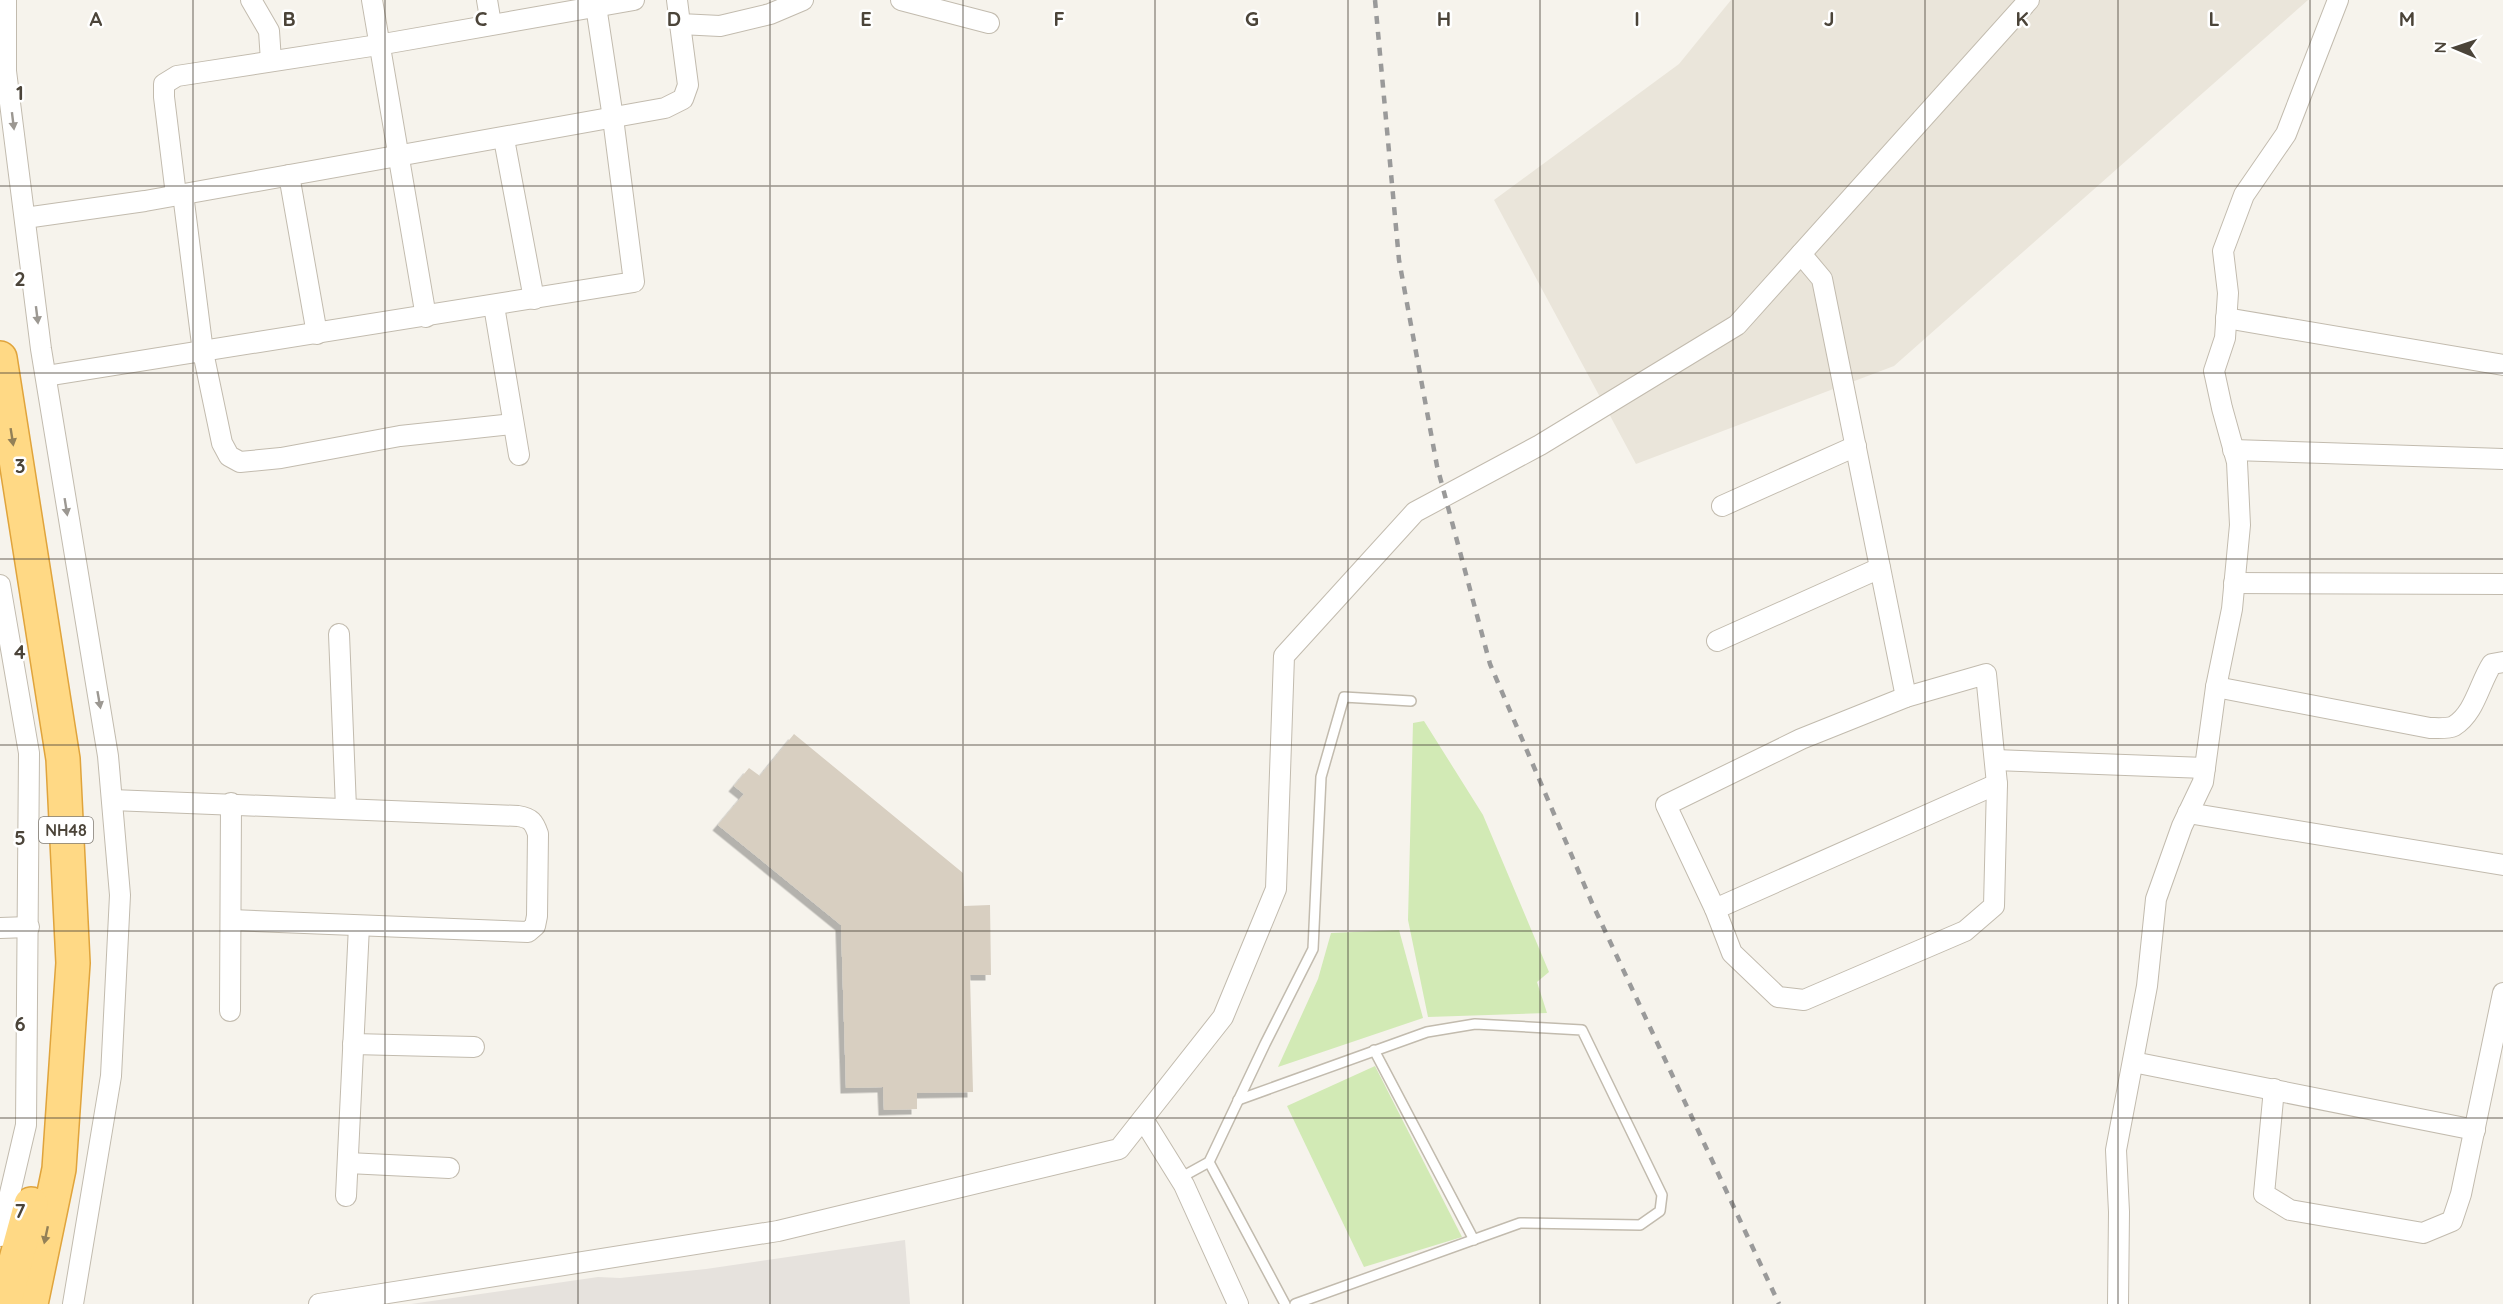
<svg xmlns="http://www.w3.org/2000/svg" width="2503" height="1304" viewBox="0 0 2503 1304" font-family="Quicksand,sans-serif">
  <defs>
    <filter id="shadow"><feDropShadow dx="-5.5" dy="5.5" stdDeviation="0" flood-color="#0004"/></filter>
  </defs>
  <rect width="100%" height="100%" fill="#f6f3ec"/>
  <path fill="#eae5da" d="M1731,0H2308L1894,366L1636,464L1494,200L1679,64Z"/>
  <path fill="#e6e2dd" d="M905,1240L910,1304H411L598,1277L620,1278L706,1269Z"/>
  <g fill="#d2eab5">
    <path d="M1424,721L1483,815L1549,972L1537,982L1547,1013L1428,1017L1408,920L1413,723Z"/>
    <path d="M1399,930L1423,1018L1278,1067L1318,979L1331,933Z"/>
    <path d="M1375,1066L1462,1237L1364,1267L1287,1106Z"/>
  </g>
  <path fill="#d8cfc1" filter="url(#shadow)" d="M794,734L963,873L964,906L990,905L991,975H970L973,1092L917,1093V1109L884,1110L883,1087L846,1088L841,925L718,825L744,794L734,786L749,768L760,776Z"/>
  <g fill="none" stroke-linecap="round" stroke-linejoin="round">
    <defs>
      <g id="service">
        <path d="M1374,1050L1474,1240"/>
        <path d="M1238,1100L1427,1032L1475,1024L1582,1030L1662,1195L1660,1211L1640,1225L1520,1223L1295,1304"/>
        <path d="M1209,1162L1285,1304"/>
        <path d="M1180,1178L1209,1162L1265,1044L1313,949L1321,777L1344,697L1411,701"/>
      </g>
      <g id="minor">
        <path d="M6,0V71L41,349L108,756L120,895L111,1076L73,1304"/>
        <path d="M251,0L269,31L271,61"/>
        <path d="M372,0L426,317"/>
        <path d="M487,0L491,24"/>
        <path d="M677,0L680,24L720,26L770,14L803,0"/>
        <path d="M901,0L989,23"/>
        <path d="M504,139L534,299"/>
        <path d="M289,175L317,334"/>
        <path d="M183,194L203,352L222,443L229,456L240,462L281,458L400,436L512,424"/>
        <path d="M176,195L164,97V84L177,76L378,45L634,0"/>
        <path d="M25,218L145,201L665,108L683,99L688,85L680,24"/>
        <path d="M1801,254L1822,279L1906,697"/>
        <path d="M494,306L519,455"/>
        <path d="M2226,318L2503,365"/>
        <path d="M46,376L634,282L613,118L596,6"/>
        <path d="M2233,450L2503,459"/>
        <path d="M1722,506L1856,446"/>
        <path d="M2234,583L2503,584"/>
        <path d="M0,585L29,753L26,1125L0,1236"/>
        <path d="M339,634L346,808"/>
        <path d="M1717,641L1880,568"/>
        <path d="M1986,674L1997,784L1994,906L1965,931L1804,1000L1778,997L1732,953L1715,909L1666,805L1801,739L1906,697Z"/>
        <path d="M2216,687L2430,728C2437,728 2448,729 2454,726C2475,713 2479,684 2492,664L2503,662"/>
        <path d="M1995,760L2205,768"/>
        <path d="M112,800L518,816C531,818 534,822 538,834L537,916L535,926L528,932L231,920"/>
        <path d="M2188,813L2503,865"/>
        <path d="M1715,909L1997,784"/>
        <path d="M0,928L29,927"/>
        <path d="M230,1011L231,803"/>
        <path d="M353,1044L474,1047"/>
        <path d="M2133,1062L2475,1130"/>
        <path d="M2274,1089L2264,1194L2290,1210L2423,1233L2452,1221L2461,1194L2503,993"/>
        <path d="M1143,1119L1184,1185L1238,1304"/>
        <path d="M348,1163L449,1168"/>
        <path d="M346,1196L359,926"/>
        <path d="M319,1304L778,1231L1119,1149L1223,1017L1276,889L1284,656L1415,512L1540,445L1737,325L2029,0"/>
        <path d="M2118,1304L2119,1212L2116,1150L2147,986L2156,899L2182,826L2203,782L2216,687L2232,609L2240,525L2237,462L2222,408L2214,371L2225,338L2228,293L2223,251L2244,195L2286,134L2338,0"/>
      </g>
      <g id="trunk">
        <path d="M0,358L63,759L73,963L59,1169L31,1304"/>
        <path d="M4,1304L31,1204"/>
      </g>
    </defs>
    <use href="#service" stroke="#c2bbae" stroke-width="12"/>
    <use href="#minor" stroke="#c2bbae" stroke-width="22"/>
    <use href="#trunk" stroke="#e0a43c" stroke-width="36"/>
    <use href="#service" stroke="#fff" stroke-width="9"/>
    <use href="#minor" stroke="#fff" stroke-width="20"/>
    <use href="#trunk" stroke="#ffd985" stroke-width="33"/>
    <path stroke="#9a9a9a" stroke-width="4.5" stroke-dasharray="8 8" stroke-linecap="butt" d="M1375,0L1399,260L1437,466L1490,664L1592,903L1779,1304"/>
  </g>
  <defs><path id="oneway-solid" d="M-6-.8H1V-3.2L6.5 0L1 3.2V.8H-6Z" transform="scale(1.5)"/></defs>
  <g fill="#9c9892">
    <use href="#oneway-solid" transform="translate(13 121) rotate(83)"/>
    <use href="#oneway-solid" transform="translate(37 315) rotate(83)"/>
    <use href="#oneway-solid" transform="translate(66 507) rotate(81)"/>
    <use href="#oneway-solid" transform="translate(99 700) rotate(80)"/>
  </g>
  <g fill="#938057">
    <use href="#oneway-solid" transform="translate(12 437) rotate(81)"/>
    <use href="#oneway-solid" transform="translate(46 1235) rotate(102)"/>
  </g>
  <path fill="none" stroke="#4b4439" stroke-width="1.5" stroke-opacity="0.55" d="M193,0V1304M385,0V1304M578,0V1304M770,0V1304M963,0V1304M1155,0V1304M1348,0V1304M1540,0V1304M1733,0V1304M1925,0V1304M2118,0V1304M2310,0V1304M0,186H2503M0,373H2503M0,559H2503M0,745H2503M0,931H2503M0,1118H2503"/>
  <g text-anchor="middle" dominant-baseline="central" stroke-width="5" stroke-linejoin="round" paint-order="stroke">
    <rect fill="#fff" stroke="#817c74" stroke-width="1.5" x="39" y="817" width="54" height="26" rx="4.5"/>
    <g font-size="16" font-weight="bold" fill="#4b4439">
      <text x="66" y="830">NH48</text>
    </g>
  </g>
  <g font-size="20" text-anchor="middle" font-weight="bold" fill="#4b4439" stroke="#fff" stroke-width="5" stroke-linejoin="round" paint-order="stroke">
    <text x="96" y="26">A</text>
    <text x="289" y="26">B</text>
    <text x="481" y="26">C</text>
    <text x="674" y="26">D</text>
    <text x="866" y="26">E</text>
    <text x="1059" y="26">F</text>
    <text x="1252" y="26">G</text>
    <text x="1444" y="26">H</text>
    <text x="1637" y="26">I</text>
    <text x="1829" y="26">J</text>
    <text x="2022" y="26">K</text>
    <text x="2214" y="26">L</text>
    <text x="2407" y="26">M</text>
    <text x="20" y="100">1</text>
    <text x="20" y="286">2</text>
    <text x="20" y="473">3</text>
    <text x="20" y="659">4</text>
    <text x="20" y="845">5</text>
    <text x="20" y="1031">6</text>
    <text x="20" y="1218">7</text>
  </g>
  <g transform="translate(2455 48) rotate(272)" stroke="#ffffff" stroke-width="4.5" paint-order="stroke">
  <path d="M0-4.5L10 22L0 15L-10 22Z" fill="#4b4439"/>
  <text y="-9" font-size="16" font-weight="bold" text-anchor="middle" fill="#4b4439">N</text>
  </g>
</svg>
